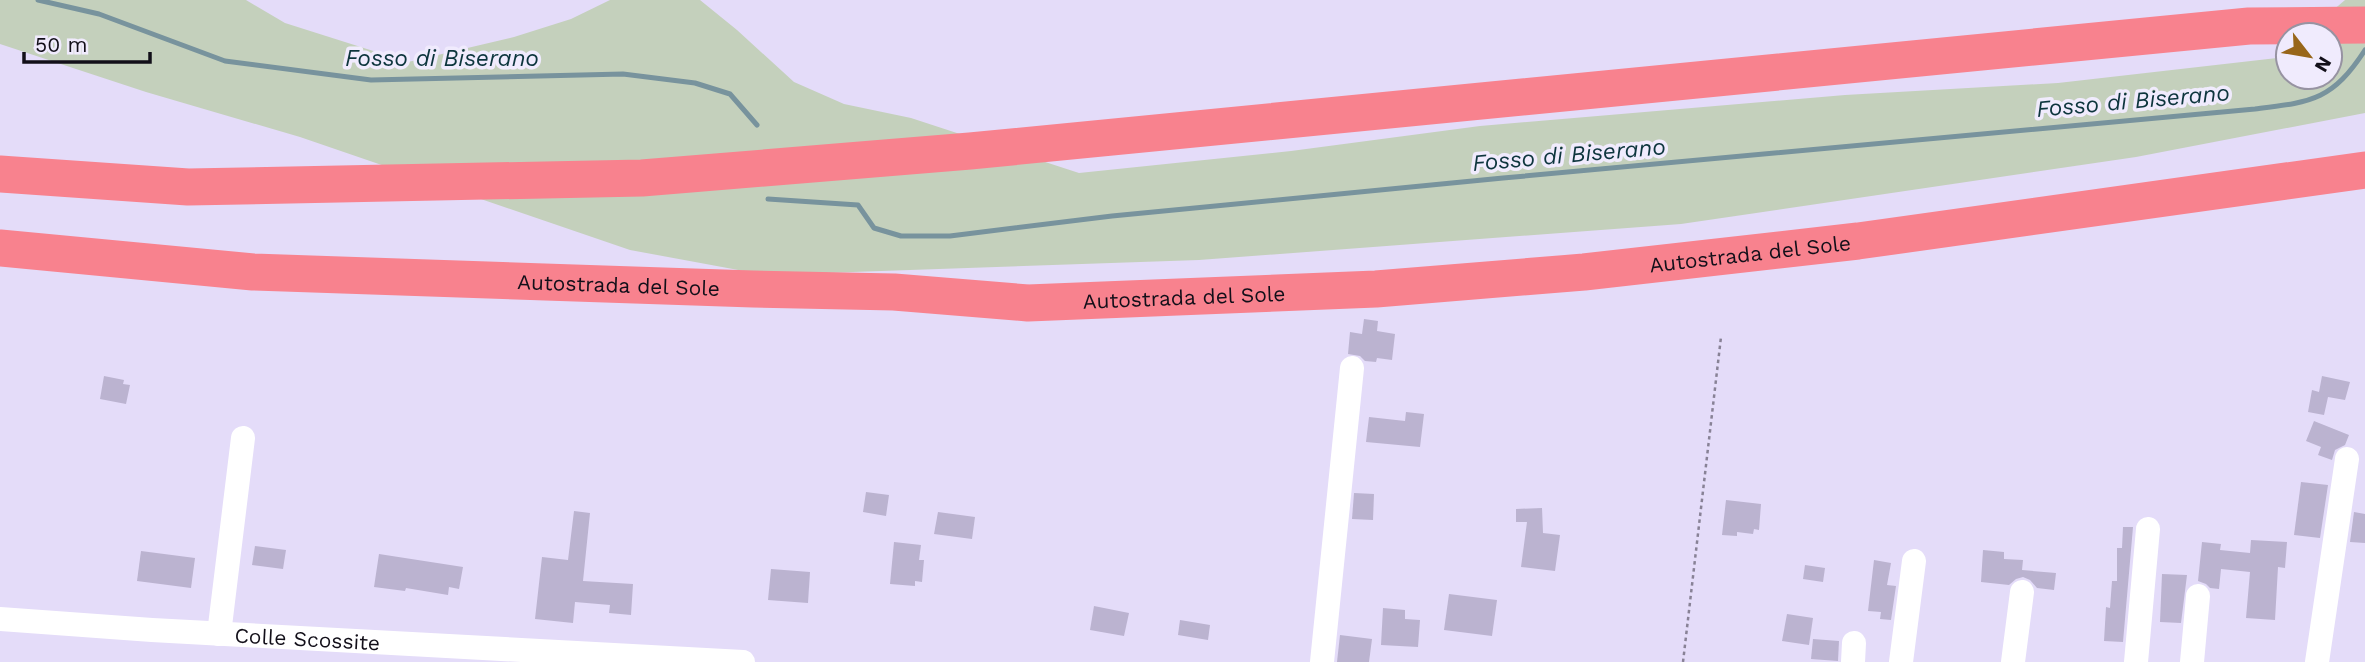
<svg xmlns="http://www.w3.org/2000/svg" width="2365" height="662" viewBox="0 0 2365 662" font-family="'Work Sans',sans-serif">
  <rect width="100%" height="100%" fill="#e4dcf9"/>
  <path fill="#c4d0bc" d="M0,0H246L285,23L408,62L514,37L571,19L610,0H700L737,30L794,82L844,104L911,118L1079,173L1291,151L1480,126L1845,95L2058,83L2277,58L2288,49V77H2330V35H2304L2345,0H2365V113L2136,157L1681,224L1199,260L766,275L630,250L300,137L146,92L0,44Z"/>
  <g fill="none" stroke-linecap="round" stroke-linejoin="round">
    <g stroke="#78939d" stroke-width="5">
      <path d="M38,0L99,14L225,61L371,80L623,74L695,83L730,94L757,125"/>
      <path d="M768,199L858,205L874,228L901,236H950L1112,216L1503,178L2255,109C2311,102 2332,101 2365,50"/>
    </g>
  </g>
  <g fill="#bbb3d0">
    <path d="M1364,319L1378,321L1377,331L1395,334L1392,360L1377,358L1376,362L1365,361L1360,356L1348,354L1350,332L1362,334Z"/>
    <path d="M104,376L124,380L123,384L130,385L126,404L100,399Z"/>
    <path d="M2322,376L2350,382L2345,400L2328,397L2324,415L2308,412L2312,390L2319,392Z"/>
    <path d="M1406,412L1424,414L1420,447L1366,442L1369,417L1405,421Z"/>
    <path d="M2314,421L2349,435L2345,445L2335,450L2332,460L2318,455L2321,447L2306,441Z"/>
    <path d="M2301,482L2328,485L2320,538L2294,535Z"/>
    <path d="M866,492L889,495L886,516L863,512Z"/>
    <path d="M1354,493L1374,494L1373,520L1352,519Z"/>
    <path d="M1726,500L1761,504L1759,530L1754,529L1753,534L1737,532V536L1722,535Z"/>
    <path d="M1542,508L1543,533L1560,535L1555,571L1521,567L1527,522H1516V509Z"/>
    <path d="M574,511L590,513L583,581L633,584L631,615L609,613L610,605L575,602L573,623L535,619L542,557L568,560Z"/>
    <path d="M938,512L975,517L972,539L934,534Z"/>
    <path d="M2354,512L2365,514V543L2350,542Z"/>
    <path d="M2123,527H2133L2123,642L2104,641L2106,607L2110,608L2112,581H2117V548H2122Z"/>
    <path d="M2251,540L2287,542L2285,568L2278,567L2275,620L2246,618L2250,572L2221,569L2219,589L2210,588L2206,584L2198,581L2202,542L2221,544L2220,550L2250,553Z"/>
    <path d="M894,542L921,545L919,560H924L922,582L915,581V586L890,584Z"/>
    <path d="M255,546L286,550L283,569L252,565Z"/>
    <path d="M1983,550L2004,552V559L2023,560L2022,570L2056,573L2054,590L2037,588L2030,580L2023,577L2016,579L2009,585L1981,582Z"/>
    <path d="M141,551L195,558L191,588L137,581Z"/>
    <path d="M379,554L463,567L459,589L449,587L448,595L406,588L405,591L374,587Z"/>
    <path d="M1874,560L1891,563L1887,585L1896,586L1891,620L1880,619L1881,612L1868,611Z"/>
    <path d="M1805,565L1825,568L1823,582L1803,579Z"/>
    <path d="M771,569L810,572L808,603L768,600Z"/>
    <path d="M2162,574L2187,575L2181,623L2160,622Z"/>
    <path d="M1449,594L1497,600L1492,636L1444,630Z"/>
    <path d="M1094,606L1129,613L1124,636L1090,630Z"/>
    <path d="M1383,608L1405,610V619L1420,620L1418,647L1381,645Z"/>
    <path d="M1787,614L1813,618L1809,645L1782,641Z"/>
    <path d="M1180,620L1210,625L1208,640L1178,635Z"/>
    <path d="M1340,635L1372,639L1369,662H1337Z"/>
    <path d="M1813,639L1839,641L1838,661L1811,659Z"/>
  </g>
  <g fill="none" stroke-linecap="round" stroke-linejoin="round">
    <path stroke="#888296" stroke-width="2.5" stroke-dasharray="3.5 3.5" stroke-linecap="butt" d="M1683,662L1721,337"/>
    <g stroke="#fff" stroke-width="24">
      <path id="s1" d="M0,619L152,630L743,662"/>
      <path d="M219,634L243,438"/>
      <path d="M1322,662L1352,368"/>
      <path d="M1853,662L1854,643"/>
      <path d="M1901,662L1914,561"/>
      <path d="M2013,662L2022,592"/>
      <path d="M2136,662L2148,529"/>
      <path d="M2192,662L2198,596"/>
      <path d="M2317,662L2347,459"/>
    </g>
    <g stroke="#f8828e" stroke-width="37">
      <path d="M0,174L188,187L642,178L970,151L2249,26L2365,25"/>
      <path id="s2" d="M0,248L253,272L753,289L894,292L1028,303L1376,289L1584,272L1858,241L2365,170"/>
    </g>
  </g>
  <g text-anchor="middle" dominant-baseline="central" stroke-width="7" stroke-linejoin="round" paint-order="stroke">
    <g font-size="21" fill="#120f19" stroke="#f0ebfd">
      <text stroke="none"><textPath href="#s2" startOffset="1754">Autostrada del Sole</textPath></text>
      <text stroke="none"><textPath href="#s2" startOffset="620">Autostrada del Sole</textPath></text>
      <text stroke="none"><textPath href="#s2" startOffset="1186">Autostrada del Sole</textPath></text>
      <text stroke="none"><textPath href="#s1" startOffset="308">Colle Scossite</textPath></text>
    </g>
    <g font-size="23" font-style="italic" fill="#0d353d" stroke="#f0ebfd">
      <text x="442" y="58">Fosso di Biserano</text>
      <text transform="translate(2133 101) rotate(-5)">Fosso di Biserano</text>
      <text transform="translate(1569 155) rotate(-5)">Fosso di Biserano</text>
    </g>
  </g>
  <g transform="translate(2309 56) rotate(121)"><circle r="33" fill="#f0ebfd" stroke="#9793a2" stroke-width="2"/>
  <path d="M0-5L12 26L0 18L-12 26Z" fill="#98661a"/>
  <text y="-10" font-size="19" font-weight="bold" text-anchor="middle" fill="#120f19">N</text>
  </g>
  <path d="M24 52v10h126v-10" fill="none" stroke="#120f19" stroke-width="3.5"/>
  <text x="35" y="52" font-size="21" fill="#120f19" stroke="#f0ebfd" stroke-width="5" paint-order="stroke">50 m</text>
</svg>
